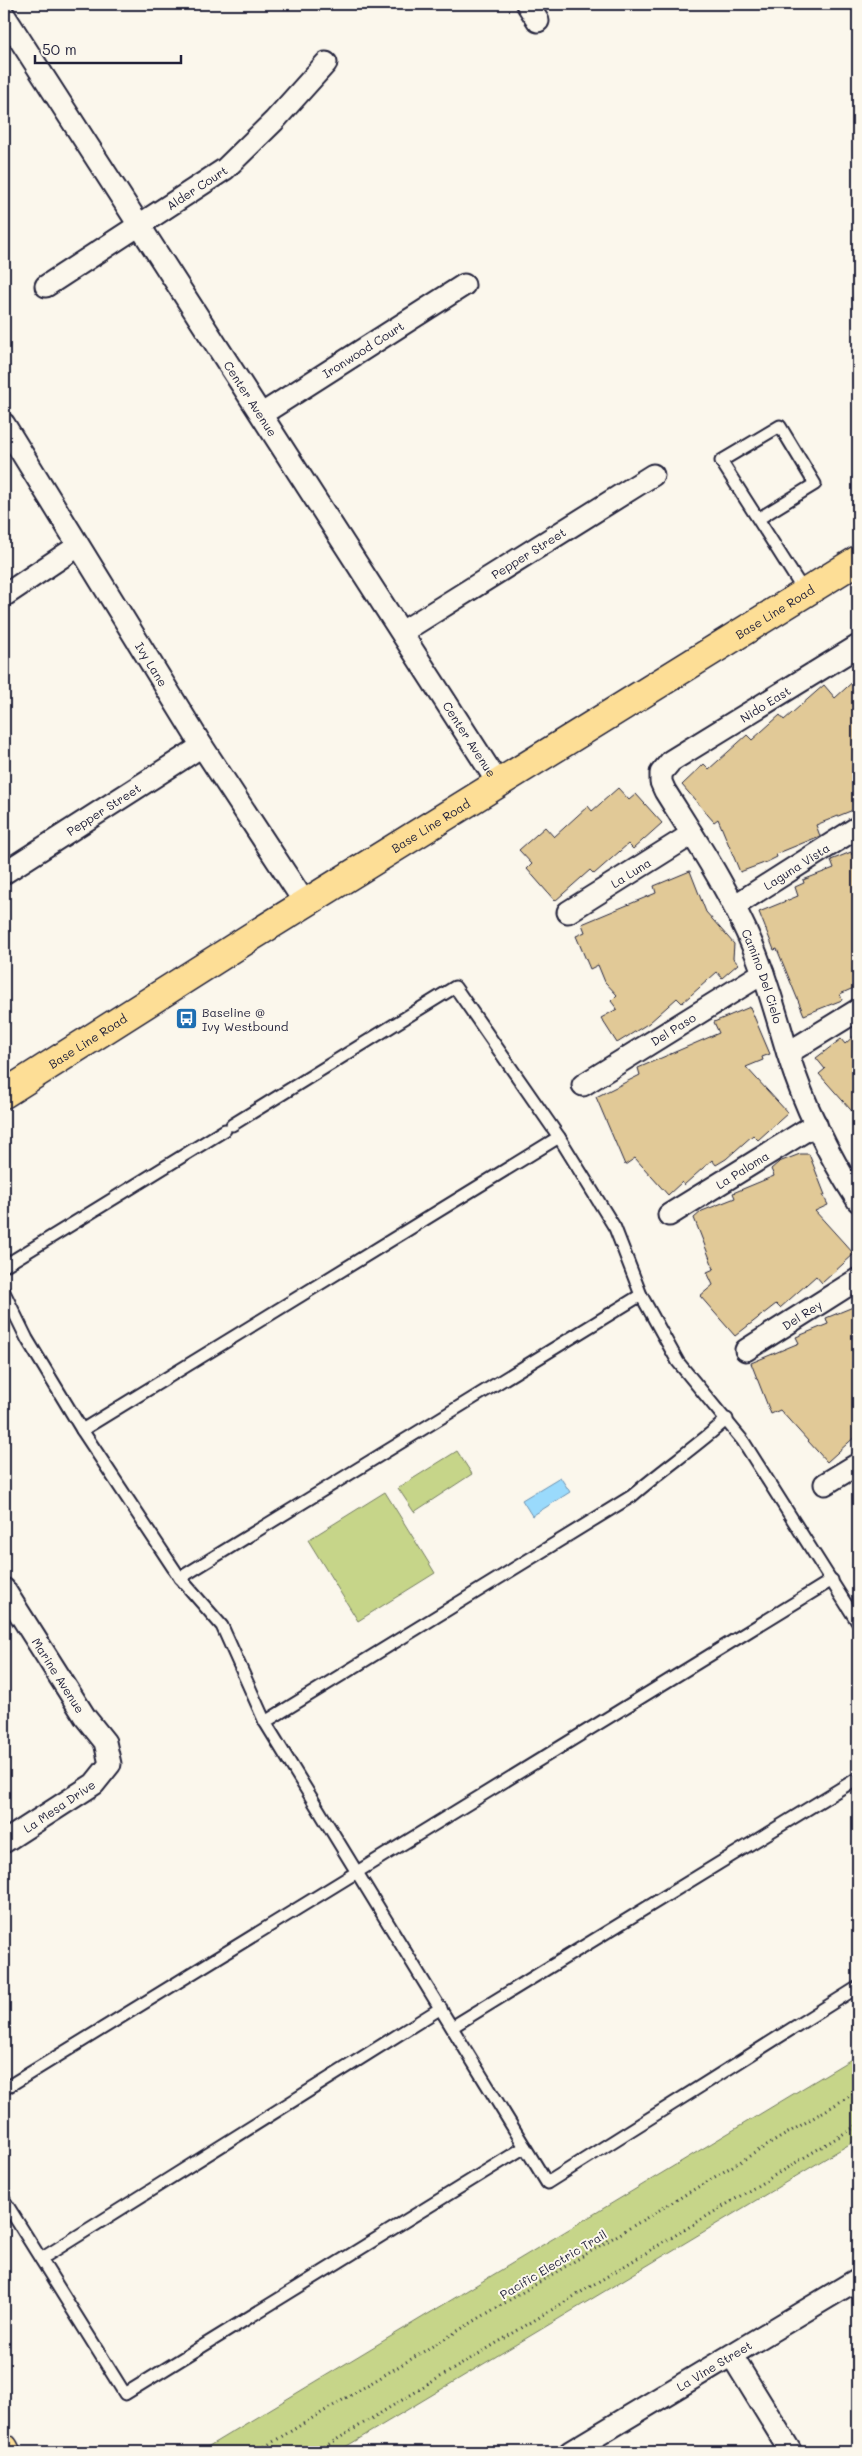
<svg xmlns="http://www.w3.org/2000/svg" width="862" height="2456" viewBox="0 0 862 2456" font-family="Mali,sans-serif">
  <rect width="100%" height="100%" fill="#fbf7ec"/>
  <filter id="ink" filterUnits="userSpaceOnUse"><feTurbulence type="fractalNoise" baseFrequency=".02" numOctaves="2"/><feDisplacementMap in="SourceGraphic" scale="10" xChannelSelector="R" yChannelSelector="G"/><feConvolveMatrix kernelMatrix="1 2 1 2 8 2 1 2 1" color-interpolation-filters="sRGB"/></filter>
  <g filter="url(#ink)">
    <g fill="#c6d589" stroke="#747c62">
      <path d="M457,1451L472,1474L414,1512L398,1488Z"/>
      <path d="M385,1492L435,1573L358,1621L308,1540Z"/>
      <path d="M858,2055V2139L337,2452H199Z"/>
    </g>
    <path fill="#9adafc" stroke="#6a90af" d="M560,1477L570,1492L532,1516L522,1500Z"/>
    <g fill="#e1c997" stroke="#22223b">
      <path d="M858,677V808L816,825L820,836L776,854L777,857L767,862L740,872L718,819L714,822L682,785L704,764L709,769L747,735L752,740L780,715L784,720L824,685L835,698Z"/>
      <path d="M618,788L629,800L636,794L662,823L633,849L628,844L594,874L590,870L555,901L527,869L532,864L519,850L545,827L554,837L588,806L592,811Z"/>
      <path d="M851,852L852,855L858,853V986L840,994L842,1000L804,1015L777,949L774,950L759,912L798,896L795,887L804,883L803,880L834,868L831,860Z"/>
      <path d="M690,871L706,912L734,944L733,958L738,964L722,978L717,972L682,1003L677,998L649,1023L617,1043L601,1018L617,1009L611,1001L617,995L605,982L598,965L590,969L576,936L585,932L582,924L656,893L654,886Z"/>
      <path d="M750,1007L770,1054L762,1057L763,1060L746,1067L788,1113L758,1140L753,1135L726,1159L716,1165L712,1160L684,1185L682,1182L668,1195L635,1158L625,1165L596,1097L640,1075L638,1068L719,1033L714,1022Z"/>
      <path d="M858,1032V1118L819,1074L825,1069L816,1058L841,1039L845,1044Z"/>
      <path d="M800,1154H809L825,1195H823L828,1205L815,1211L854,1254L822,1283L816,1276L780,1308L776,1304L735,1336L700,1296L713,1285L707,1272L714,1269L694,1218L702,1211L735,1198L733,1193L774,1176L771,1169L779,1162Z"/>
      <path d="M858,1305V1434L827,1462L780,1410L771,1414L751,1363L799,1343L796,1337L828,1324L826,1318Z"/>
    </g>
    <g fill="none" stroke-linecap="round" stroke-linejoin="round">
      <defs>
        <g id="lane">
          <path d="M758,519L721,461L780,426L815,484L758,519L805,593"/>
          <path d="M232,1125L455,987L559,1137L615,1228L641,1295L678,1362L743,1441L858,1623"/>
          <path d="M4,1266L225,1130"/>
          <path d="M4,1292L27,1339L82,1430L180,1578L222,1626L265,1722L547,2183L858,1987"/>
          <path d="M82,1430L559,1137"/>
          <path d="M180,1578L641,1295"/>
          <path d="M265,1722L632,1496C663,1469 696,1447 727,1419"/>
          <path d="M452,2027L858,1778"/>
          <path d="M4,2089L832,1580"/>
          <path d="M4,2200L125,2394L525,2147"/>
          <path d="M41,2259L441,2008"/>
        </g>
        <g id="street">
          <path d="M527,4L538,21"/>
          <path id="s1" d="M4,15L498,783"/>
          <path id="s2" d="M46,286L225,169L274,121L326,63"/>
          <path id="s3" d="M262,414L464,285"/>
          <path id="s4" d="M4,424L202,746L305,903"/>
          <path d="M5,595L78,546"/>
          <path id="s5" d="M402,632L653,475"/>
          <path id="s6" d="M858,646L671,761L661,773V782L665,791C697,842 731,893 754,949C768,983 777,1018 788,1054C804,1105 829,1156 858,1201"/>
          <path id="s7" d="M4,873L202,746"/>
          <path id="s8" d="M734,906L858,827"/>
          <path id="s9" d="M568,912L692,834"/>
          <path d="M788,1053L858,1010"/>
          <path id="s10" d="M583,1085L763,973"/>
          <path id="s11" d="M669,1215L816,1124"/>
          <path id="s12" d="M746,1350L858,1279"/>
          <path d="M825,1484L858,1464"/>
          <path id="s13" d="M4,1589L85,1717L105,1742L110,1764L94,1784L4,1842"/>
          <path d="M732,2356L791,2452"/>
          <path id="s14" d="M570,2452L858,2279"/>
        </g>
        <g id="primary">
          <path id="s15" d="M4,1094L251,937L858,560"/>
          <path d="M4,2448L6,2452"/>
        </g>
      </defs>
      <use href="#lane" stroke="#22223b" stroke-width="15"/>
      <use href="#street" stroke="#22223b" stroke-width="25"/>
      <use href="#primary" stroke="#22223b" stroke-width="31"/>
      <g stroke="#22223b" stroke-width="3" stroke-dasharray="1 4" stroke-linecap="butt">
        <path d="M256,2452L858,2091"/>
        <path d="M316,2452L858,2125"/>
      </g>
      <use href="#lane" stroke="#fbf7ec" stroke-width="11"/>
      <use href="#street" stroke="#fbf7ec" stroke-width="21"/>
      <use href="#primary" stroke="#fdde96" stroke-width="28"/>
    </g>
  </g>
  <defs>
    <symbol id="bus-square" viewBox="-11 -11 22 22"><rect x="-9" y="-9" width="18" height="18" rx="4" fill="#1f6fb2" stroke="#fbf7ec"/><path d="M-5-6H5V4H4V6H2V4H-2V6H-4V4H-5ZM-3.5-4V0h7V-4ZM-3.5 1.2v1.5H-2V1.2ZM2 1.2v1.5H3.5V1.2Z" fill="#fff"/></symbol>
  </defs>
  <g fill-rule="evenodd">
    <use href="#bus-square" x="174" y="1006" width="25" height="25"/>
  </g>
  <g text-anchor="middle" dominant-baseline="central" stroke-width="4" stroke-linejoin="round" paint-order="stroke">
    <g font-size="12" fill="#22223b" stroke="#fbf7ec">
      <text stroke="none"><textPath href="#s2" startOffset="180">Alder Court</textPath></text>
      <text stroke="none"><textPath href="#s3" startOffset="120">Ironwood Court</textPath></text>
      <text stroke="none"><textPath href="#s1" startOffset="456">Center Avenue</textPath></text>
      <text stroke="none"><textPath href="#s5" startOffset="149">Pepper Street</textPath></text>
      <text stroke="none"><textPath href="#s15" startOffset="909">Base Line Road</textPath></text>
      <text stroke="none"><textPath href="#s4" startOffset="282">Ivy Lane</textPath></text>
      <text transform="translate(765 704) rotate(-32)">Nido East</text>
      <text stroke="none"><textPath href="#s1" startOffset="861">Center Avenue</textPath></text>
      <text stroke="none"><textPath href="#s7" startOffset="118">Pepper Street</textPath></text>
      <text stroke="none"><textPath href="#s15" startOffset="504">Base Line Road</textPath></text>
      <text stroke="none"><textPath href="#s8" startOffset="74">Laguna Vista</textPath></text>
      <text stroke="none"><textPath href="#s9" startOffset="74">La Luna</textPath></text>
      <text stroke="none"><textPath href="#s6" startOffset="464">Camino Del Cielo</textPath></text>
      <text stroke="none"><textPath href="#s10" startOffset="106">Del Paso</textPath></text>
      <text stroke="none"><textPath href="#s15" startOffset="99">Base Line Road</textPath></text>
      <text stroke="none"><textPath href="#s11" startOffset="86">La Paloma</textPath></text>
      <text stroke="none"><textPath href="#s12" startOffset="66">Del Rey</textPath></text>
      <text stroke="none"><textPath href="#s13" startOffset="102">Marine Avenue</textPath></text>
      <text transform="translate(59 1806) rotate(-34)">La Mesa Drive</text>
      <text transform="translate(553 2264) rotate(-31)">Pacific Electric Trail</text>
      <text stroke="none"><textPath href="#s14" startOffset="168">La Vine Street</textPath></text>
    </g>
    <g font-size="12" fill="#22223b" stroke="#fbf7ec" text-anchor="start">
      <text x="202" y="1012">Baseline @<tspan x="202" dy="14">Ivy Westbound</tspan></text>
    </g>
  </g>
  <rect width="862" height="2456" fill="none" stroke="#fbf7ec" stroke-width="20"/>
  <rect x="10" y="10" width="842" height="2436" fill="none" stroke="#22223b" stroke-width="2" filter="url(#ink)"/>
  <path d="M35 55v8h146v-8" fill="none" stroke="#22223b" stroke-width="2.5"/>
  <text x="42" y="55" font-size="15" fill="#22223b" stroke="#fbf7ec" stroke-width="4" paint-order="stroke">50 m</text>
</svg>
